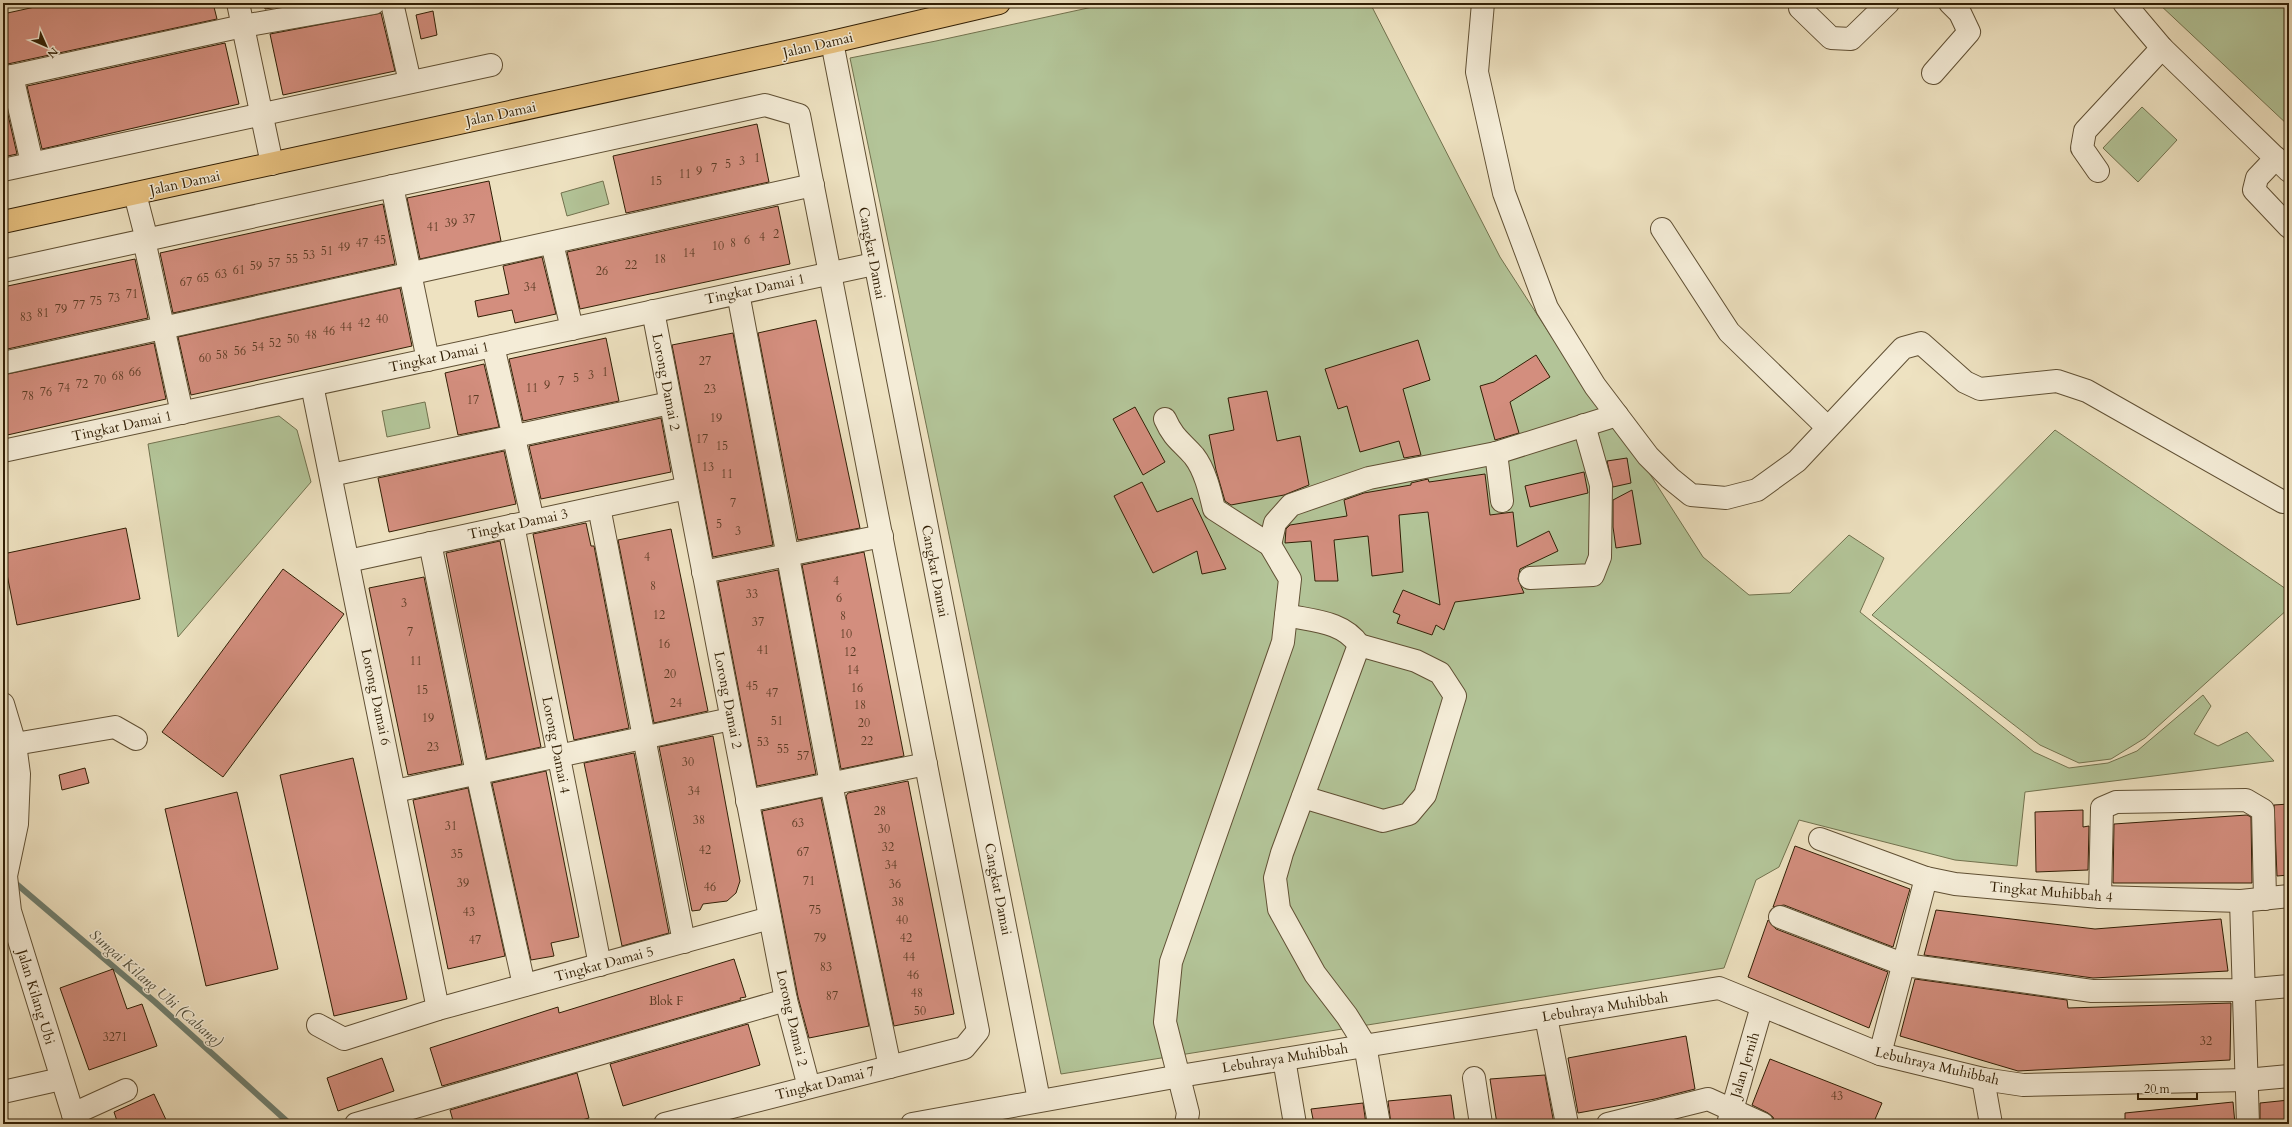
<svg xmlns="http://www.w3.org/2000/svg" width="2292" height="1127" viewBox="0 0 2292 1127" font-family="Cardo,serif">
  <rect width="100%" height="100%" fill="#eee2c1"/>
  <filter id="stains"><feTurbulence type="fractalNoise" baseFrequency=".005" numOctaves="4"/><feColorMatrix values="0 0 0 0 .2 0 0 0 0 .09 0 0 0 0 .02 0 0 0 .5 -.17"/></filter>
  <radialGradient id="worn" r=".72"><stop offset=".6" stop-color="#630" stop-opacity="0"/><stop offset="1" stop-color="#630" stop-opacity=".3"/></radialGradient>
  <g fill="#b3c498" stroke="#72724e">
    <path d="M1111,3H1370L1500,257L1551,336L1630,443L1703,557L1749,595L1790,593L1849,535L1884,558L1860,612L2034,752L2069,768L2108,763L2137,751L2203,695L2211,706L2194,734L2218,746L2247,732L2274,761L2025,792L2017,866L1955,860L1799,820L1779,867L1756,880L1724,968L1061,1074L850,58L936,41Z"/>
    <path d="M2158,3H2289V126Z"/>
    <path d="M2142,107L2177,140L2138,182L2103,148Z"/>
    <path d="M603,181L609,204L567,216L561,193Z"/>
    <path d="M425,402L430,428L387,437L382,411Z"/>
    <path d="M279,416L297,430L311,482L178,637L148,444Z"/>
    <path d="M2055,430L2289,591V608L2145,738L2111,759L2079,763L2040,745L1872,615Z"/>
  </g>
  <g fill="none" stroke-linecap="round" stroke-linejoin="round">
    <path stroke="#6f7e6f" stroke-width="6" d="M13,881L155,1002L290,1124"/>
  </g>
  <g fill="#d38e7e" stroke="#311f05">
    <path d="M53,3H213L217,19L3,65V14Z"/>
    <path d="M264,3H302L265,9Z"/>
    <path d="M433,11L437,35L421,39L416,15Z"/>
    <path d="M381,13L395,71L283,95L270,34Z"/>
    <path d="M225,43L239,104L42,149L27,86Z"/>
    <path d="M3,93L17,154L3,157Z"/>
    <path d="M757,124L769,182L626,213L613,156Z"/>
    <path d="M489,181L501,241L420,259L407,198Z"/>
    <path d="M383,204L395,264L173,313L160,253Z"/>
    <path d="M778,206L790,264L580,309L567,252Z"/>
    <path d="M542,257L556,314L515,323L512,310L478,317L475,301L509,294L503,266Z"/>
    <path d="M135,259L148,318L3,350V287Z"/>
    <path d="M400,288L412,346L191,395L178,337Z"/>
    <path d="M816,320L860,528L798,540L758,333Z"/>
    <path d="M733,333L773,545L713,557L672,345Z"/>
    <path d="M606,338L619,401L523,421L509,359Z"/>
    <path d="M1418,340L1430,380L1403,389L1421,455L1404,458L1399,441L1360,452L1347,406L1338,409L1325,369Z"/>
    <path d="M154,343L166,399L3,436V375Z"/>
    <path d="M1536,355L1550,377L1510,402L1519,433L1495,440L1480,386L1494,382Z"/>
    <path d="M484,364L499,427L458,435L445,373Z"/>
    <path d="M1267,391L1277,441L1300,436L1309,485L1284,495L1231,505L1225,501L1216,470L1209,435L1234,430L1228,398Z"/>
    <path d="M1135,407L1165,462L1143,475L1113,419Z"/>
    <path d="M661,418L671,472L541,499L529,446Z"/>
    <path d="M504,451L516,504L389,532L378,478Z"/>
    <path d="M1627,458L1631,483L1613,487L1607,461Z"/>
    <path d="M1584,472L1588,493L1530,507L1525,486Z"/>
    <path d="M1485,474L1490,515L1513,512L1517,547L1549,531L1558,551L1520,569L1518,579L1524,593L1455,602L1444,630L1436,625L1432,635L1397,623L1400,615L1393,612L1403,590L1440,605L1428,512L1399,515L1403,572L1372,576L1368,536L1334,540L1338,581H1315L1311,541L1285,543L1286,529L1290,525L1347,516L1344,500L1364,493L1411,485V483L1428,479L1429,482Z"/>
    <path d="M1142,482L1157,512L1192,498L1226,569L1202,574L1197,551L1153,573L1114,496Z"/>
    <path d="M1632,490L1641,544L1616,548L1613,527V500Z"/>
    <path d="M586,523L591,546H594L629,728L574,740L533,534Z"/>
    <path d="M126,528L140,599L17,625L3,554Z"/>
    <path d="M671,529L708,711L654,723L618,540Z"/>
    <path d="M500,541L541,747L487,759L446,553Z"/>
    <path d="M864,552L904,756L841,769L802,565Z"/>
    <path d="M283,569L344,614L223,777L162,732Z"/>
    <path d="M778,570L816,774L757,786L718,582Z"/>
    <path d="M424,577L462,764L408,775L369,588Z"/>
    <path d="M713,736L740,881L736,893L727,901L703,904L700,910L692,911L659,747Z"/>
    <path d="M634,753L669,933L622,946L584,763Z"/>
    <path d="M353,758L407,999L334,1016L280,775Z"/>
    <path d="M85,768L89,783L62,790L59,775Z"/>
    <path d="M546,771L579,937L551,943L554,956L531,960L492,783Z"/>
    <path d="M908,781L954,1014L894,1026L846,796L848,793Z"/>
    <path d="M468,788L505,956L448,969L413,800Z"/>
    <path d="M237,792L278,969L206,986L165,809Z"/>
    <path d="M821,798L869,1026L809,1038L798,997L762,811Z"/>
    <path d="M2289,804V875L2277,876L2274,805Z"/>
    <path d="M2083,810V827L2089,826L2088,870L2036,872L2035,812Z"/>
    <path d="M2247,815L2251,817L2252,883H2113L2114,824Z"/>
    <path d="M1795,846L1910,889L1893,947L1784,905L1773,907Z"/>
    <path d="M1936,910L2095,929L2221,919L2228,971L2093,978L1924,955Z"/>
    <path d="M1768,920L1776,929L1888,972L1869,1028L1748,977Z"/>
    <path d="M734,959L746,997L740,998L741,1000L442,1086L430,1048L558,1007L559,1013Z"/>
    <path d="M113,969L127,1009L142,1004L157,1046L89,1070L60,988Z"/>
    <path d="M1915,979L2067,1000L2068,1008L2231,1003L2230,1060L2018,1071L1900,1036Z"/>
    <path d="M748,1024L760,1065L623,1106L610,1064Z"/>
    <path d="M1686,1036L1695,1089L1655,1099L1578,1113L1568,1058Z"/>
    <path d="M382,1058L394,1091L338,1111L327,1078Z"/>
    <path d="M1770,1059L1882,1103L1873,1124L1775,1123L1773,1117L1768,1113L1752,1105Z"/>
    <path d="M577,1073L589,1118L568,1124H454L450,1110Z"/>
    <path d="M1545,1075L1554,1124H1497L1490,1079Z"/>
    <path d="M154,1094L168,1124H118L114,1112Z"/>
    <path d="M1451,1095L1455,1124H1391L1388,1101Z"/>
    <path d="M2289,1100V1124H2260V1103Z"/>
    <path d="M2233,1102L2235,1124H2125V1113Z"/>
    <path d="M1363,1103L1366,1124H1314L1311,1109Z"/>
  </g>
  <g fill="none" stroke-linecap="round" stroke-linejoin="round">
    <defs>
      <g id="minor">
        <path d="M238,3L272,164"/>
        <path d="M392,3L410,82"/>
        <path d="M1483,3L1477,72L1504,193L1547,308L1595,386L1648,456L1670,478L1691,495L1726,498L1757,490L1797,461L1903,348L1921,343L1965,382L1980,389L2057,381L2087,391L2283,502L2289,501"/>
        <path d="M2124,3L2162,48L2289,171"/>
        <path d="M1800,8L1831,38L1851,39L1888,3"/>
        <path d="M832,42L1039,1100"/>
        <path d="M1933,73L1969,32L1960,13L1950,3"/>
        <path d="M12,76L32,163"/>
        <path d="M3,78L243,26L374,3"/>
        <path d="M2276,158L2257,178L2254,190L2289,227"/>
        <path d="M3,170L491,65"/>
        <path d="M2098,171L2082,148L2085,131L2162,48"/>
        <path d="M392,186L428,360"/>
        <path d="M135,194L147,240"/>
        <path d="M1662,229L1729,332L1827,427"/>
        <path d="M144,240L182,413"/>
        <path d="M552,243L572,329"/>
        <path d="M3,271L765,105L799,115L978,1031L964,1048L665,1124"/>
        <path d="M738,293L831,784L890,1067"/>
        <path d="M653,311L786,1000L809,1087"/>
        <path d="M493,346L533,521"/>
        <path d="M3,363L813,185"/>
        <path d="M312,385L438,1009"/>
        <path d="M1165,419C1174,439 1181,441 1194,456C1205,470 1210,492 1214,509L1270,545L1290,579L1283,642L1171,962L1165,1022L1188,1113L1186,1124"/>
        <path d="M3,451L874,264"/>
        <path d="M1496,453L1502,501"/>
        <path d="M331,475L670,403"/>
        <path d="M599,507L684,942"/>
        <path d="M513,525L600,965"/>
        <path d="M430,543L477,773L524,985"/>
        <path d="M1270,545L1275,523L1291,505L1369,478L1496,453L1617,415"/>
        <path d="M348,561L687,488"/>
        <path d="M703,572L882,536"/>
        <path d="M1530,578L1593,575L1600,557L1601,485L1584,425"/>
        <path d="M1286,615C1312,621 1343,621 1359,645L1282,853L1275,878L1279,909L1315,974L1347,1016L1365,1045L1379,1124"/>
        <path d="M3,704L15,744L19,774L17,824L6,876L10,911L76,1124"/>
        <path d="M15,744L115,727L136,739"/>
        <path d="M395,791L731,719"/>
        <path d="M1303,797L1383,821L1409,814L1425,795L1455,696L1440,673L1416,661L1359,645"/>
        <path d="M747,801L926,764"/>
        <path d="M1820,839L1926,878L1955,884L2100,897L2241,901L2289,896"/>
        <path d="M2100,897L2102,808L2116,802L2246,800L2263,810L2265,899"/>
        <path d="M2241,901L2248,1124"/>
        <path d="M1780,917L1905,965L2092,991L2244,990L2289,986"/>
        <path d="M1546,1017L1567,1124"/>
        <path d="M318,1025L344,1039L438,1009L770,918"/>
        <path d="M1880,1054L1926,878"/>
        <path d="M1284,1059L1295,1124"/>
        <path d="M1474,1078L1481,1124"/>
        <path d="M1983,1079L1991,1124"/>
        <path d="M3,1092L61,1079"/>
        <path d="M73,1114L126,1090"/>
        <path d="M356,1124L786,1000"/>
        <path d="M912,1124L1180,1076L1719,988L1880,1054L1983,1079L2023,1085L2246,1080L2289,1076"/>
        <path d="M1608,1124L1708,1099L1763,1124"/>
        <path d="M1728,1124L1762,1006"/>
      </g>
      <path id="major" d="M3,222L832,42L999,3"/>
    </defs>
    <use href="#minor" stroke="#605034" stroke-width="24"/>
    <use href="#major" stroke="#311f05" stroke-width="24"/>
    <use href="#minor" stroke="#f4ecd7" stroke-width="22"/>
    <use href="#major" stroke="#e7c180" stroke-width="22"/>
  </g>
  <g text-anchor="middle" dominant-baseline="central" stroke-width="3" stroke-linejoin="round" paint-order="stroke">
    <g font-size="12" fill="#5a3b23">
      <text x="757" y="158">1</text>
      <text x="742" y="161">3</text>
      <text x="728" y="164">5</text>
      <text x="714" y="168">7</text>
      <text x="699" y="171">9</text>
      <text x="685" y="174">11</text>
      <text x="656" y="181">15</text>
      <text x="469" y="219">37</text>
      <text x="451" y="223">39</text>
      <text x="433" y="227">41</text>
      <text x="776" y="234">2</text>
      <text x="762" y="237">4</text>
      <text x="380" y="240">45</text>
      <text x="747" y="240">6</text>
      <text x="362" y="243">47</text>
      <text x="733" y="243">8</text>
      <text x="718" y="246">10</text>
      <text x="344" y="247">49</text>
      <text x="327" y="251">51</text>
      <text x="689" y="253">14</text>
      <text x="309" y="255">53</text>
      <text x="292" y="259">55</text>
      <text x="660" y="259">18</text>
      <text x="274" y="263">57</text>
      <text x="631" y="265">22</text>
      <text x="256" y="266">59</text>
      <text x="239" y="270">61</text>
      <text x="602" y="271">26</text>
      <text x="221" y="274">63</text>
      <text x="203" y="278">65</text>
      <text x="186" y="282">67</text>
      <text x="530" y="287">34</text>
      <text x="132" y="294">71</text>
      <text x="114" y="298">73</text>
      <text x="96" y="301">75</text>
      <text x="79" y="305">77</text>
      <text x="61" y="309">79</text>
      <text x="43" y="313">81</text>
      <text x="26" y="317">83</text>
      <text x="382" y="319">40</text>
      <text x="364" y="323">42</text>
      <text x="346" y="327">44</text>
      <text x="329" y="331">46</text>
      <text x="311" y="335">48</text>
      <text x="293" y="339">50</text>
      <text x="275" y="343">52</text>
      <text x="258" y="347">54</text>
      <text x="240" y="351">56</text>
      <text x="222" y="355">58</text>
      <text x="205" y="358">60</text>
      <text x="705" y="361">27</text>
      <text x="135" y="372">66</text>
      <text x="605" y="372">1</text>
      <text x="591" y="375">3</text>
      <text x="118" y="376">68</text>
      <text x="576" y="378">5</text>
      <text x="100" y="380">70</text>
      <text x="561" y="381">7</text>
      <text x="82" y="384">72</text>
      <text x="547" y="385">9</text>
      <text x="64" y="388">74</text>
      <text x="532" y="388">11</text>
      <text x="710" y="389">23</text>
      <text x="46" y="392">76</text>
      <text x="28" y="396">78</text>
      <text x="473" y="400">17</text>
      <text x="716" y="418">19</text>
      <text x="702" y="439">17</text>
      <text x="722" y="446">15</text>
      <text x="708" y="467">13</text>
      <text x="727" y="474">11</text>
      <text x="733" y="503">7</text>
      <text x="719" y="524">5</text>
      <text x="738" y="531">3</text>
      <text x="647" y="557">4</text>
      <text x="836" y="581">4</text>
      <text x="653" y="586">8</text>
      <text x="752" y="594">33</text>
      <text x="839" y="598">6</text>
      <text x="404" y="603">3</text>
      <text x="659" y="615">12</text>
      <text x="843" y="616">8</text>
      <text x="758" y="622">37</text>
      <text x="410" y="632">7</text>
      <text x="846" y="634">10</text>
      <text x="664" y="644">16</text>
      <text x="763" y="650">41</text>
      <text x="850" y="652">12</text>
      <text x="416" y="661">11</text>
      <text x="853" y="670">14</text>
      <text x="670" y="674">20</text>
      <text x="752" y="686">45</text>
      <text x="857" y="688">16</text>
      <text x="422" y="690">15</text>
      <text x="772" y="693">47</text>
      <text x="676" y="703">24</text>
      <text x="860" y="705">18</text>
      <text x="428" y="718">19</text>
      <text x="777" y="721">51</text>
      <text x="864" y="723">20</text>
      <text x="867" y="741">22</text>
      <text x="763" y="742">53</text>
      <text x="433" y="747">23</text>
      <text x="783" y="749">55</text>
      <text x="803" y="756">57</text>
      <text x="688" y="762">30</text>
      <text x="694" y="791">34</text>
      <text x="880" y="811">28</text>
      <text x="699" y="820">38</text>
      <text x="798" y="823">63</text>
      <text x="451" y="826">31</text>
      <text x="884" y="829">30</text>
      <text x="888" y="847">32</text>
      <text x="705" y="850">42</text>
      <text x="803" y="852">67</text>
      <text x="457" y="854">35</text>
      <text x="891" y="865">34</text>
      <text x="809" y="881">71</text>
      <text x="463" y="883">39</text>
      <text x="895" y="884">36</text>
      <text x="710" y="887">46</text>
      <text x="898" y="902">38</text>
      <text x="815" y="910">75</text>
      <text x="469" y="912">43</text>
      <text x="902" y="920">40</text>
      <text x="820" y="938">79</text>
      <text x="906" y="938">42</text>
      <text x="475" y="940">47</text>
      <text x="909" y="957">44</text>
      <text x="826" y="967">83</text>
      <text x="913" y="975">46</text>
      <text x="917" y="993">48</text>
      <text x="832" y="996">87</text>
      <text x="666" y="1001">Blok F</text>
      <text x="920" y="1011">50</text>
      <text x="115" y="1037">3271</text>
      <text x="2206" y="1041">32</text>
      <text x="1837" y="1096">43</text>
    </g>
    <g font-size="14" fill="#311f05" stroke="#f4ecd7">
      <text transform="translate(818 45) rotate(-13)">Jalan Damai</text>
      <text transform="translate(501 114) rotate(-12)">Jalan Damai</text>
      <text transform="translate(185 183) rotate(-12)">Jalan Damai</text>
      <text transform="translate(872 253) rotate(79)">Cangkat Damai</text>
      <text transform="translate(755 289) rotate(-12)">Tingkat Damai 1</text>
      <text transform="translate(439 357) rotate(-12)">Tingkat Damai 1</text>
      <text transform="translate(666 382) rotate(79)">Lorong Damai 2</text>
      <text transform="translate(122 426) rotate(-12)">Tingkat Damai 1</text>
      <text transform="translate(518 524) rotate(-12)">Tingkat Damai 3</text>
      <text transform="translate(935 571) rotate(79)">Cangkat Damai</text>
      <text transform="translate(376 697) rotate(78)">Lorong Damai 6</text>
      <text transform="translate(728 700) rotate(79)">Lorong Damai 2</text>
      <text transform="translate(556 745) rotate(79)">Lorong Damai 4</text>
      <text transform="translate(998 889) rotate(79)">Cangkat Damai</text>
      <text transform="translate(2051 892) rotate(5)">Tingkat Muhibbah 4</text>
      <text transform="translate(604 964) rotate(-15)">Tingkat Damai 5</text>
      <text transform="translate(36 997) rotate(73)">Jalan Kilang Ubi</text>
      <text transform="translate(1605 1007) rotate(-9)">Lebuhraya Muhibbah</text>
      <text transform="translate(792 1018) rotate(77)">Lorong Damai 2</text>
      <text transform="translate(1285 1058) rotate(-9)">Lebuhraya Muhibbah</text>
      <text transform="translate(1745 1065) rotate(-73)">Jalan Jernih</text>
      <text transform="translate(1937 1066) rotate(13)">Lebuhraya Muhibbah</text>
      <text transform="translate(825 1083) rotate(-14)">Tingkat Damai 7</text>
    </g>
    <g font-size="15" font-style="italic" fill="#504e3a" stroke="#f4ecd7">
      <text transform="translate(156 988) rotate(41)">Sungai Kilang Ubi (Cabang)</text>
    </g>
  </g>
  <rect width="2292" height="1127" fill="none" stroke="#eee2c1" stroke-width="16"/>
  <rect x="4" y="4" width="2284" height="1119" fill="none" stroke="#311f05" stroke-width="2"/>
  <rect x="8" y="8" width="2276" height="1111" fill="none" stroke="#311f05"/>
  <g transform="translate(46 46) rotate(135)" stroke="#f4ecd7" stroke-width="3" paint-order="stroke">
  <path d="M0-3L7 15L0 10L-7 15Z" fill="#311f05"/>
  <text y="-6" font-size="11" font-weight="bold" text-anchor="middle" fill="#311f05">N</text>
  </g>
  <path d="M2138 1093v6h59v-6" fill="none" stroke="#311f05" stroke-width="2"/>
  <text x="2144" y="1093" font-size="12" fill="#311f05" stroke="#f4ecd7" stroke-width="3" paint-order="stroke">20 m</text>
  <rect width="100%" height="100%" filter="url(#stains)"/>
  <rect width="100%" height="100%" fill="url(#worn)"/>
</svg>
